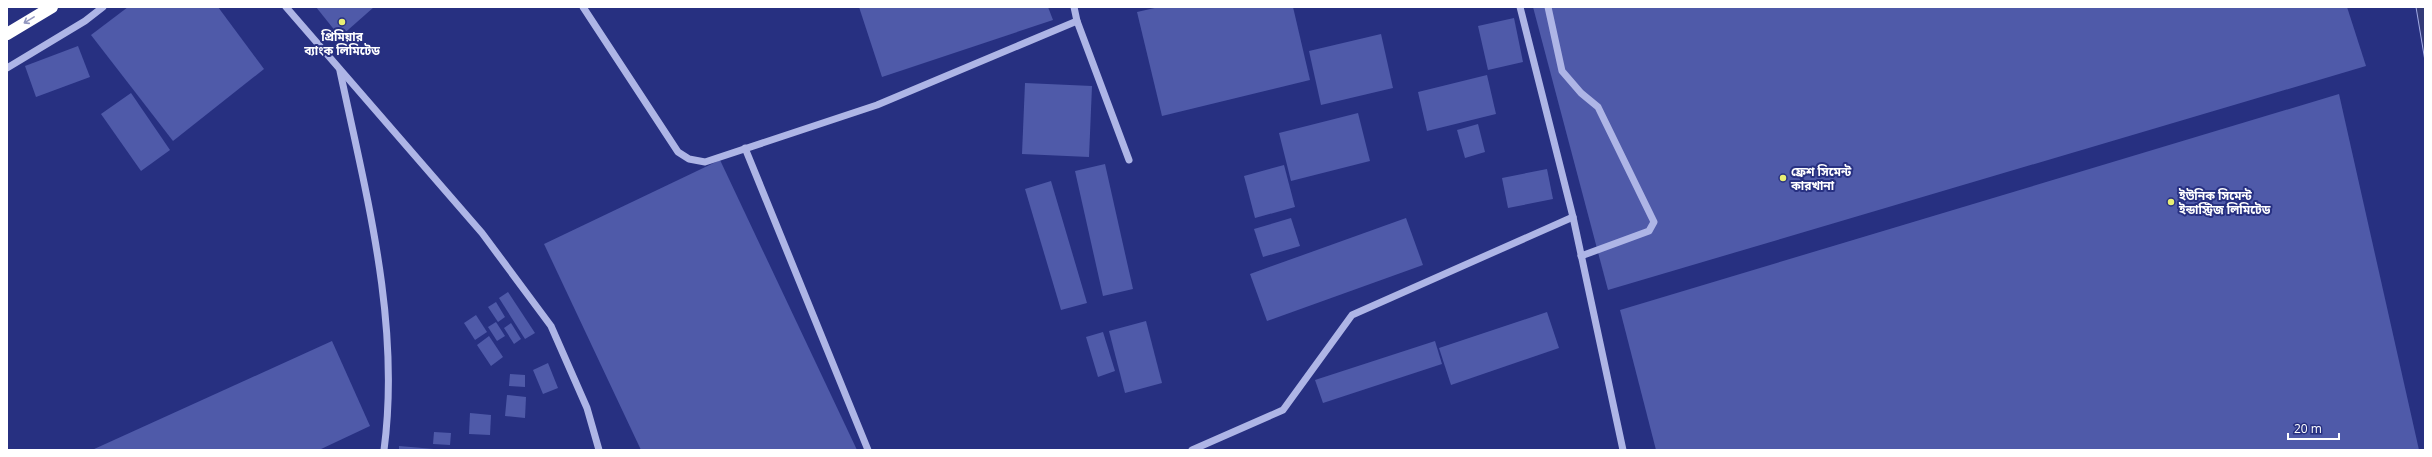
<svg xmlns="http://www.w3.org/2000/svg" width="2432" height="457" viewBox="0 0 2432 457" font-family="'Open Sans','Noto Sans Bengali',sans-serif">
  <rect width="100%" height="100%" fill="#273081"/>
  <path fill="#343b78" stroke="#a3ace7" d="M2416,7H2425V61Z"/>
  <g fill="#4f5aa9">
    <path d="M128,7H218L264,69L173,141L91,35Z"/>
    <path d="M316,7H374L340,37Z"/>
    <path d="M859,7H1048L1053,20L882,77Z"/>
    <path d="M1159,7H1293L1310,80L1162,116L1137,12Z"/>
    <path d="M1533,7H2347L2366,66L1608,290Z"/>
    <path d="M1514,18L1523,62L1488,70L1478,26Z"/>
    <path d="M1381,34L1393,88L1321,105L1309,51Z"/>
    <path d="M78,46L90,77L36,97L25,66Z"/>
    <path d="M1487,75L1496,114L1427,131L1418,92Z"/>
    <path d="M1025,83L1092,86L1089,157L1022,154Z"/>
    <path d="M131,93L170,150L141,171L101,114Z"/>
    <path d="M2339,94L2419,450H1656L1620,310Z"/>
    <path d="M1358,113L1370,161L1291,181L1279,133Z"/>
    <path d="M1478,124L1485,152L1465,158L1457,130Z"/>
    <path d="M720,160L857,450H641L544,244Z"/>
    <path d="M1105,164L1133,289L1103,296L1075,171Z"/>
    <path d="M1284,165L1295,207L1255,218L1244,176Z"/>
    <path d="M1547,169L1553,199L1508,208L1502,178Z"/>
    <path d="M1051,181L1087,303L1061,310L1025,189Z"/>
    <path d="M1291,218L1300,246L1263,257L1254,229Z"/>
    <path d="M1406,218L1423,265L1267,321L1250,274Z"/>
    <path d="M508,292L535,333L525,339L499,298Z"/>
    <path d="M496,302L505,317L498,322L488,307Z"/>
    <path d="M1547,312L1559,348L1451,385L1439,348Z"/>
    <path d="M476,315L487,332L475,340L464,323Z"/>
    <path d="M1146,321L1162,383L1125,393L1109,331Z"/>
    <path d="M496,322L505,336L497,341L488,327Z"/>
    <path d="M511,323L521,339L514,344L504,328Z"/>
    <path d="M1103,332L1115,371L1098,377L1086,337Z"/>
    <path d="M489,336L503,357L491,366L477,345Z"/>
    <path d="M332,341L370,426L319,450H92Z"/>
    <path d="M1435,341L1442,364L1323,403L1315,380Z"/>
    <path d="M548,363L558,388L543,394L533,370Z"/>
    <path d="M510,374L525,375V387L509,386Z"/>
    <path d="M507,395L526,397L525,418L505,416Z"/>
    <path d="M470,413L491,415L490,435L469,434Z"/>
    <path d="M434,432L451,433L450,445L433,444Z"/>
    <path d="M399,446L434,449V450H399Z"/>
  </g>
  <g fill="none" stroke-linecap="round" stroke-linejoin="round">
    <g stroke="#aeb5e6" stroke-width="7">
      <path d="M286,7L482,233L551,326L587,408L599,450"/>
      <path d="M583,7L678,152L689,159L705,162L877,105L1077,21L1129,160"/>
      <path d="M1074,7L1077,21"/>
      <path d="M1520,7L1573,217L1623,450"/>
      <path d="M1548,7L1562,71L1581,93L1598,107L1654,222L1649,231L1581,256"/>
      <path d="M7,68L85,21L103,7"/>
      <path d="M340,71C366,194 401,323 384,450"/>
      <path d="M745,148L868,450"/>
      <path d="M1192,450L1283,410L1352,315L1573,217"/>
    </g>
    <path stroke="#fff" stroke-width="12" d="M7,34L52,7"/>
  </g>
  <defs><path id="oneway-shaft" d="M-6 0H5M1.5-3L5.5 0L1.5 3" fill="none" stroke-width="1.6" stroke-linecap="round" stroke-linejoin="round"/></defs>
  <use stroke="#9398c0" href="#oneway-shaft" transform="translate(29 20) rotate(149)"/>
  <g fill="#e9ef74" stroke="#273081" stroke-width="1.5">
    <circle cx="342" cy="22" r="4"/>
    <circle cx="1783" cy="178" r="4"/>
    <circle cx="2171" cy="202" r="4"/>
  </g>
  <g text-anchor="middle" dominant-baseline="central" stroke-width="4" stroke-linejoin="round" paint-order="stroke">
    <g font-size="12" font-weight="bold" fill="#fff" stroke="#273081" text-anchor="start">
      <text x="342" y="36" text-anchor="middle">প্রিমিয়ার<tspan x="342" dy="14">ব্যাংক লিমিটেড</tspan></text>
      <text x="1791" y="171">ফ্রেশ সিমেন্ট<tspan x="1791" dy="14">কারখানা</tspan></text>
      <text x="2179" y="195">ইউনিক সিমেন্ট<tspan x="2179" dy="14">ইন্ডাস্ট্রিজ লিমিটেড</tspan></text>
    </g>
  </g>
  <rect width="2432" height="457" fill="none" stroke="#ffffff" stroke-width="16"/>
  <path d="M2288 433v6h51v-6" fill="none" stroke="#ffffff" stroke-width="2"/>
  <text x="2294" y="433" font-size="12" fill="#ffffff" stroke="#273081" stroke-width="3" paint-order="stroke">20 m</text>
</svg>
